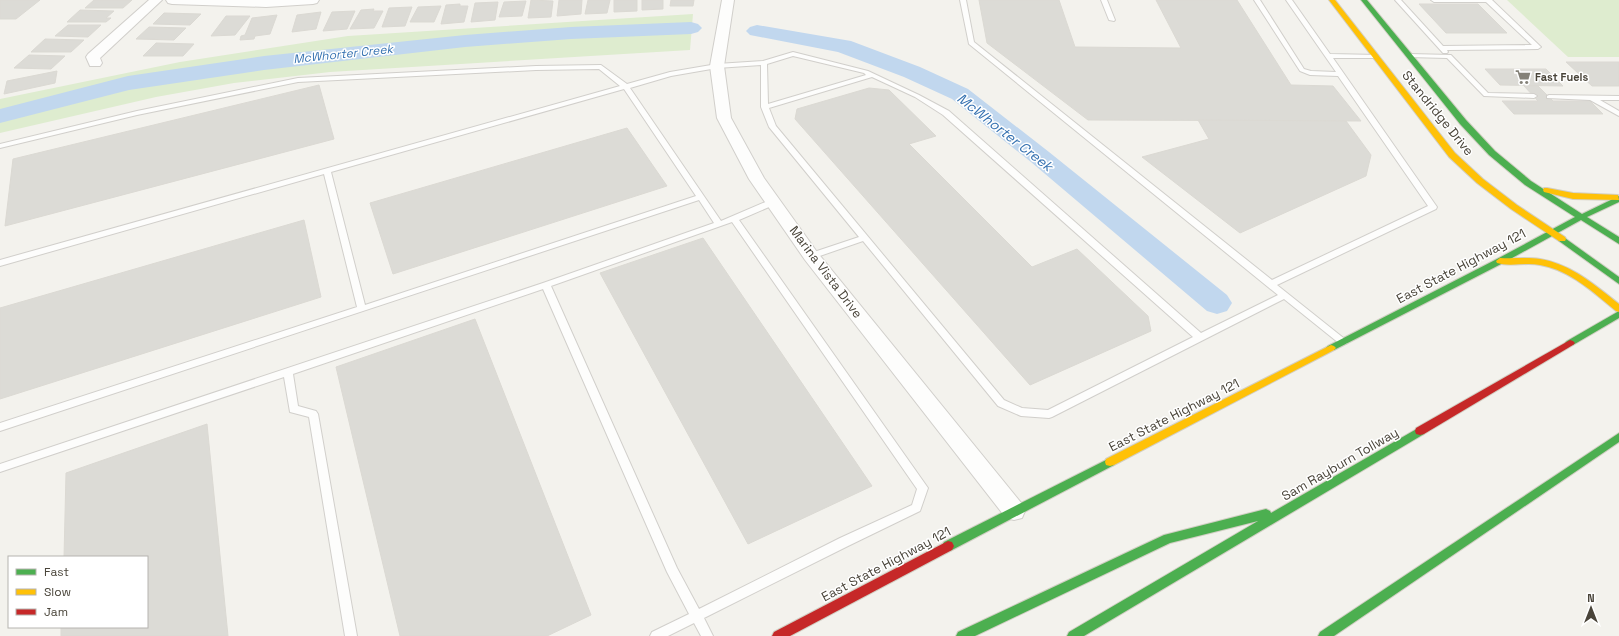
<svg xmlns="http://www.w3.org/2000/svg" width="1619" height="636" viewBox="0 0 1619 636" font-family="'Space Grotesk',sans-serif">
  <rect width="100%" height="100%" fill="#f3f2ed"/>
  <g fill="#deeccf">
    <path d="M1507,0H1619V57H1568Z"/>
    <path d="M693,14L690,50L330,72L234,83L156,97L0,133V99L180,62L348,36Z"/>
  </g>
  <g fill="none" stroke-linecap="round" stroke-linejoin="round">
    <g fill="#c1d7ee" fill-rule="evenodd">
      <path d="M691,22L698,24L702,28L698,32L691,34L571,39L465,47L264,70L129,90L0,123V109L128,76L264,56L465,35L571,27Z"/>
      <path d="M757,25L851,41L920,67L968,89L1049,152L1227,295L1232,303L1227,311L1217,314L1207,311L1031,162L952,99L904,77L838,52L750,35L746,31L750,27Z"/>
    </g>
  </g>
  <g fill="#dcdbd6" stroke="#dbd9d3">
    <path d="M0,0H40L16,19H0Z"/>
    <path d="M94,0H132L123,8H85Z"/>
    <path d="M531,0L553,1L551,17L528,18Z"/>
    <path d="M559,0H582L581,14L557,16Z"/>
    <path d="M588,0H610L607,13L585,14Z"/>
    <path d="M614,0H637V11L614,12Z"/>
    <path d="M642,0H663V9L642,10Z"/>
    <path d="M671,0H694L693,6H670Z"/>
    <path d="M979,0H1059L1075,47L1181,48L1156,0H1237L1291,85L1333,86L1361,121L1088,120L987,43Z"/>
    <path d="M526,1L522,16L499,17L504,2Z"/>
    <path d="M498,2L495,20L471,22L475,3Z"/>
    <path d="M460,4V6H468L464,22L441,24L446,5Z"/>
    <path d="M1419,4H1478L1507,33H1446Z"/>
    <path d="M441,6L434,22H410L418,7Z"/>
    <path d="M412,7L405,26L382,27L389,8Z"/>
    <path d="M374,9L373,11H383L374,28L350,29L361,10Z"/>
    <path d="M80,10L114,11L106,18H111L106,22H67Z"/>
    <path d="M355,11L347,29L323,31L332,12Z"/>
    <path d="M321,12L316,29L292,32L297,15Z"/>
    <path d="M164,13L201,14L190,25L153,24Z"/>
    <path d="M277,15L270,34L255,36L254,39L240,40L241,36L245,35L252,18Z"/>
    <path d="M226,16H250L235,35L211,36Z"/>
    <path d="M68,25H101L88,37L55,36Z"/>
    <path d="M149,27L186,28L174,40L136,39Z"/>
    <path d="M45,39L84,40L71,52H31Z"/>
    <path d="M156,43L194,44L183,56H143Z"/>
    <path d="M29,55L65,56L51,69L14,68Z"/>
    <path d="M1566,62H1619V86H1592Z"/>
    <path d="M1485,69H1546L1563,86L1500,85Z"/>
    <path d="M57,71L55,83L4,94L7,81Z"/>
    <path d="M319,85L334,139L5,226L13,159Z"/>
    <path d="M1524,86H1538L1553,101H1590L1603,114H1514L1502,101H1538Z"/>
    <path d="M869,88L889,90L936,136L909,144L1032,267L1077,249L1148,316L1151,331L1030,385L795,119L797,109Z"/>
    <path d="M1198,120L1346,121L1371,155L1366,176L1240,233L1142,157L1209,139Z"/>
    <path d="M627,128L667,186L393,274L370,203Z"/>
    <path d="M304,220L321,297L0,399V308Z"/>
    <path d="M703,238L872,486L748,544L600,273Z"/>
    <path d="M475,319L591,615L547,636H400L336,367Z"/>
    <path d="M207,424L228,636H61V627H147V557H64L66,473Z"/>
  </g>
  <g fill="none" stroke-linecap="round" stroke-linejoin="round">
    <defs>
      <g id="lane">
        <path d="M960,0H966L974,42L1272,280L1428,206L1338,76L1310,75L1300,71L1254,0H1260L1304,69L1311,71L1336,72L1286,0H1292L1330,54L1378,55V57L1376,58H1333L1437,207L1436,209L1277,285L1346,340L1348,342L1346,344H1340L1284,299L1052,417L1049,418L1021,416L998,406L863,241L814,258H808L807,256L808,254L859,237L769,127L761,107V65L717,68L671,76L630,88L721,221L770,200H776L777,202L776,204L739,220L928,488L920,511L848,546L704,618L713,636H701L694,623L668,636H650L652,632L689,614L667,572L543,289L293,374L298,406L316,411L318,414L357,636H345L309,417L290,412L284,377L0,472V464L543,283L714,223L699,200L0,431V423L357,307L324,174L0,266V260L620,86L599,69L536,70L298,82L137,115L0,148V144L137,111L298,78L536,66L601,65L627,84L670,72L717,64L763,61L793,52L868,71L919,95L949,111L1201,333L1278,295L969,44ZM793,56L864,73L866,75L768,104L767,64ZM872,77L915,97L943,115L1193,337L1048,410L1022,408L1004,400L776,126L769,108ZM624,89L696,196L365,305L331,172ZM732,222L917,489L912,505L840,538L699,609L677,568L551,286Z"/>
        <path d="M1101,0H1107L1115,20L1114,21L1109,20Z"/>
        <path d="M1395,0H1401L1443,46L1532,45L1486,2H1434L1431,0H1492L1541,47L1538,49L1447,50L1448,52L1447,53H1443Z"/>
        <path d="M1410,54L1451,55L1488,93L1534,94L1537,96L1534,98L1484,96L1447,58L1408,57V55Z"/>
        <path d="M1549,95L1619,96V100H1600L1619,111V116L1590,100L1547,98V96Z"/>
      </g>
      <g id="street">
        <path d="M149,0H162L100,58L102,63L100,66H90L86,57L88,54Z"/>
        <path d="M166,0H319L317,3L313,4L266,7L172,4L168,3Z"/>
        <path d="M722,0H734L724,66L731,118L764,178L817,252L1022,504L1025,511L1022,518L1014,520L1006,518L805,260L749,179L717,118L710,66Z"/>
      </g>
      <g id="fast">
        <path d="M1361,0H1367L1466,120L1495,151L1531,181L1582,214L1619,196V202L1587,217L1619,237V244L1581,220L1503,263L1334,350H1328L1326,348L1328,346L1497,259L1575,217L1525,185L1489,155L1460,124Z"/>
        <path d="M1562,236L1619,277V284L1559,241L1558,239Z"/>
        <path d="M1619,311V318L1573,345H1567L1565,343L1567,341Z"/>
        <path d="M1420,427L1424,428L1425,431L1424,434L1084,636H1067L1069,632L1258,521L1170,543L975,636H956L958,632L1164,535L1266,509L1270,511L1271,513Z"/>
        <path d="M1619,433V442L1334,636H1318L1320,632Z"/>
        <path d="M1110,458L1114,459L1115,462L1114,465L952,550L948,551L944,550L942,546L944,542Z"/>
      </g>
      <g id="slow">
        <path d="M1329,0H1335L1455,153L1483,179L1517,205L1565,237L1566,239L1565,241H1559L1511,209L1477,183L1449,157Z"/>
        <path d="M1544,188H1547L1573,193L1618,195L1619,200L1573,199L1544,192L1543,190Z"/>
        <path d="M1500,258C1513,259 1527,257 1540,259C1571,264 1595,285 1619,304V312L1616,311C1594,293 1570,270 1540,265C1526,262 1511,267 1497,263L1496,261Z"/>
        <path d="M1331,345L1334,346L1336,348L1334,350L1114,465L1110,466L1106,465L1105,462L1106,459Z"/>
      </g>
      <g id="jam">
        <path d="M1570,340L1573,341L1575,343L1573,345L1424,434L1420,435L1416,434L1415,431L1416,428Z"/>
        <path d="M948,541L952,542L954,546L952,550L790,636H772L774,632Z"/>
      </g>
    </defs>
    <use href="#lane" stroke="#d1cfcb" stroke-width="2"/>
    <use href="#street" stroke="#d1cfcb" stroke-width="2"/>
    <use href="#fast" stroke="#d2cfc4" stroke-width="2"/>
    <use href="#slow" stroke="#d2cfc4" stroke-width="2"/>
    <use href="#jam" stroke="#d2cfc4" stroke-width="2"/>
    <use href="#lane" fill="#fdfdfc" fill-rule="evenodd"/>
    <use href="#street" fill="#fdfdfc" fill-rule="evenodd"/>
    <use href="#fast" fill="#4caf50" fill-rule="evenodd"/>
    <use href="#slow" fill="#ffc107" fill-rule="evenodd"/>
    <use href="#jam" fill="#c62828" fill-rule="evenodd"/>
  </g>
  <defs>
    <symbol id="supermarket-bare" viewBox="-9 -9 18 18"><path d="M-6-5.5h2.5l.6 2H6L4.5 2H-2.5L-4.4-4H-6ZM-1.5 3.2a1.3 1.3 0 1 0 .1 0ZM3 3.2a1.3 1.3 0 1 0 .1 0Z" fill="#848178" stroke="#fff" stroke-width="2.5" paint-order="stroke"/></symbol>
  </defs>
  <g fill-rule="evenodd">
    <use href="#supermarket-bare" x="1512" y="66" width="22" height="22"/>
  </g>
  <g text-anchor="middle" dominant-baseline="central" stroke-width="3" stroke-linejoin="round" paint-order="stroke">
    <g font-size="11" font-weight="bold" fill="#494439" stroke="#fff" text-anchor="start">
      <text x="1535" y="77">Fast Fuels</text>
    </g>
    <g font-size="12" font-style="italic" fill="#3672b1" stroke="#fff">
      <text transform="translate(343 54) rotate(-6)">McWhorter Creek</text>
    </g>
    <g font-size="13" fill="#494439" stroke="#fff">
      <text transform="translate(1438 113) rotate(51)">Standridge Drive</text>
      <text transform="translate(1461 266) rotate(-28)">East State Highway 121</text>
      <text transform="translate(826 272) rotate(53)">Marina Vista Drive</text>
      <text transform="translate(1174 415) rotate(-27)">East State Highway 121</text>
      <text transform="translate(1340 464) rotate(-30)">Sam Rayburn Tollway</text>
      <text transform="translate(886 564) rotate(-28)">East State Highway 121</text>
    </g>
    <g font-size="14" font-style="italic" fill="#3672b1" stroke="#fff">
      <text transform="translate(1005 132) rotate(38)">McWhorter Creek</text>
    </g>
  </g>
  <rect x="8" y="556" width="140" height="72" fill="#ffffff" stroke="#b6b4b0"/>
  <rect x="16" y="569" width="20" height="6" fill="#4caf50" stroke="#b6b4b0"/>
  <text x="44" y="576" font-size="12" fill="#494439">Fast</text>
  <rect x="16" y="589" width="20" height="6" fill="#ffc107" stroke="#b6b4b0"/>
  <text x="44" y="596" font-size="12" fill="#494439">Slow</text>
  <rect x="16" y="609" width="20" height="6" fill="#c62828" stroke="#b6b4b0"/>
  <text x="44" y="616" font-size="12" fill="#494439">Jam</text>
  <g transform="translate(1591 608)" stroke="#ffffff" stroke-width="3" paint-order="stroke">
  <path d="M0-3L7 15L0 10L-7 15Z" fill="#494439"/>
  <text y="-6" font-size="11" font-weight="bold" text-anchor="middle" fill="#494439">N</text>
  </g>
</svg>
